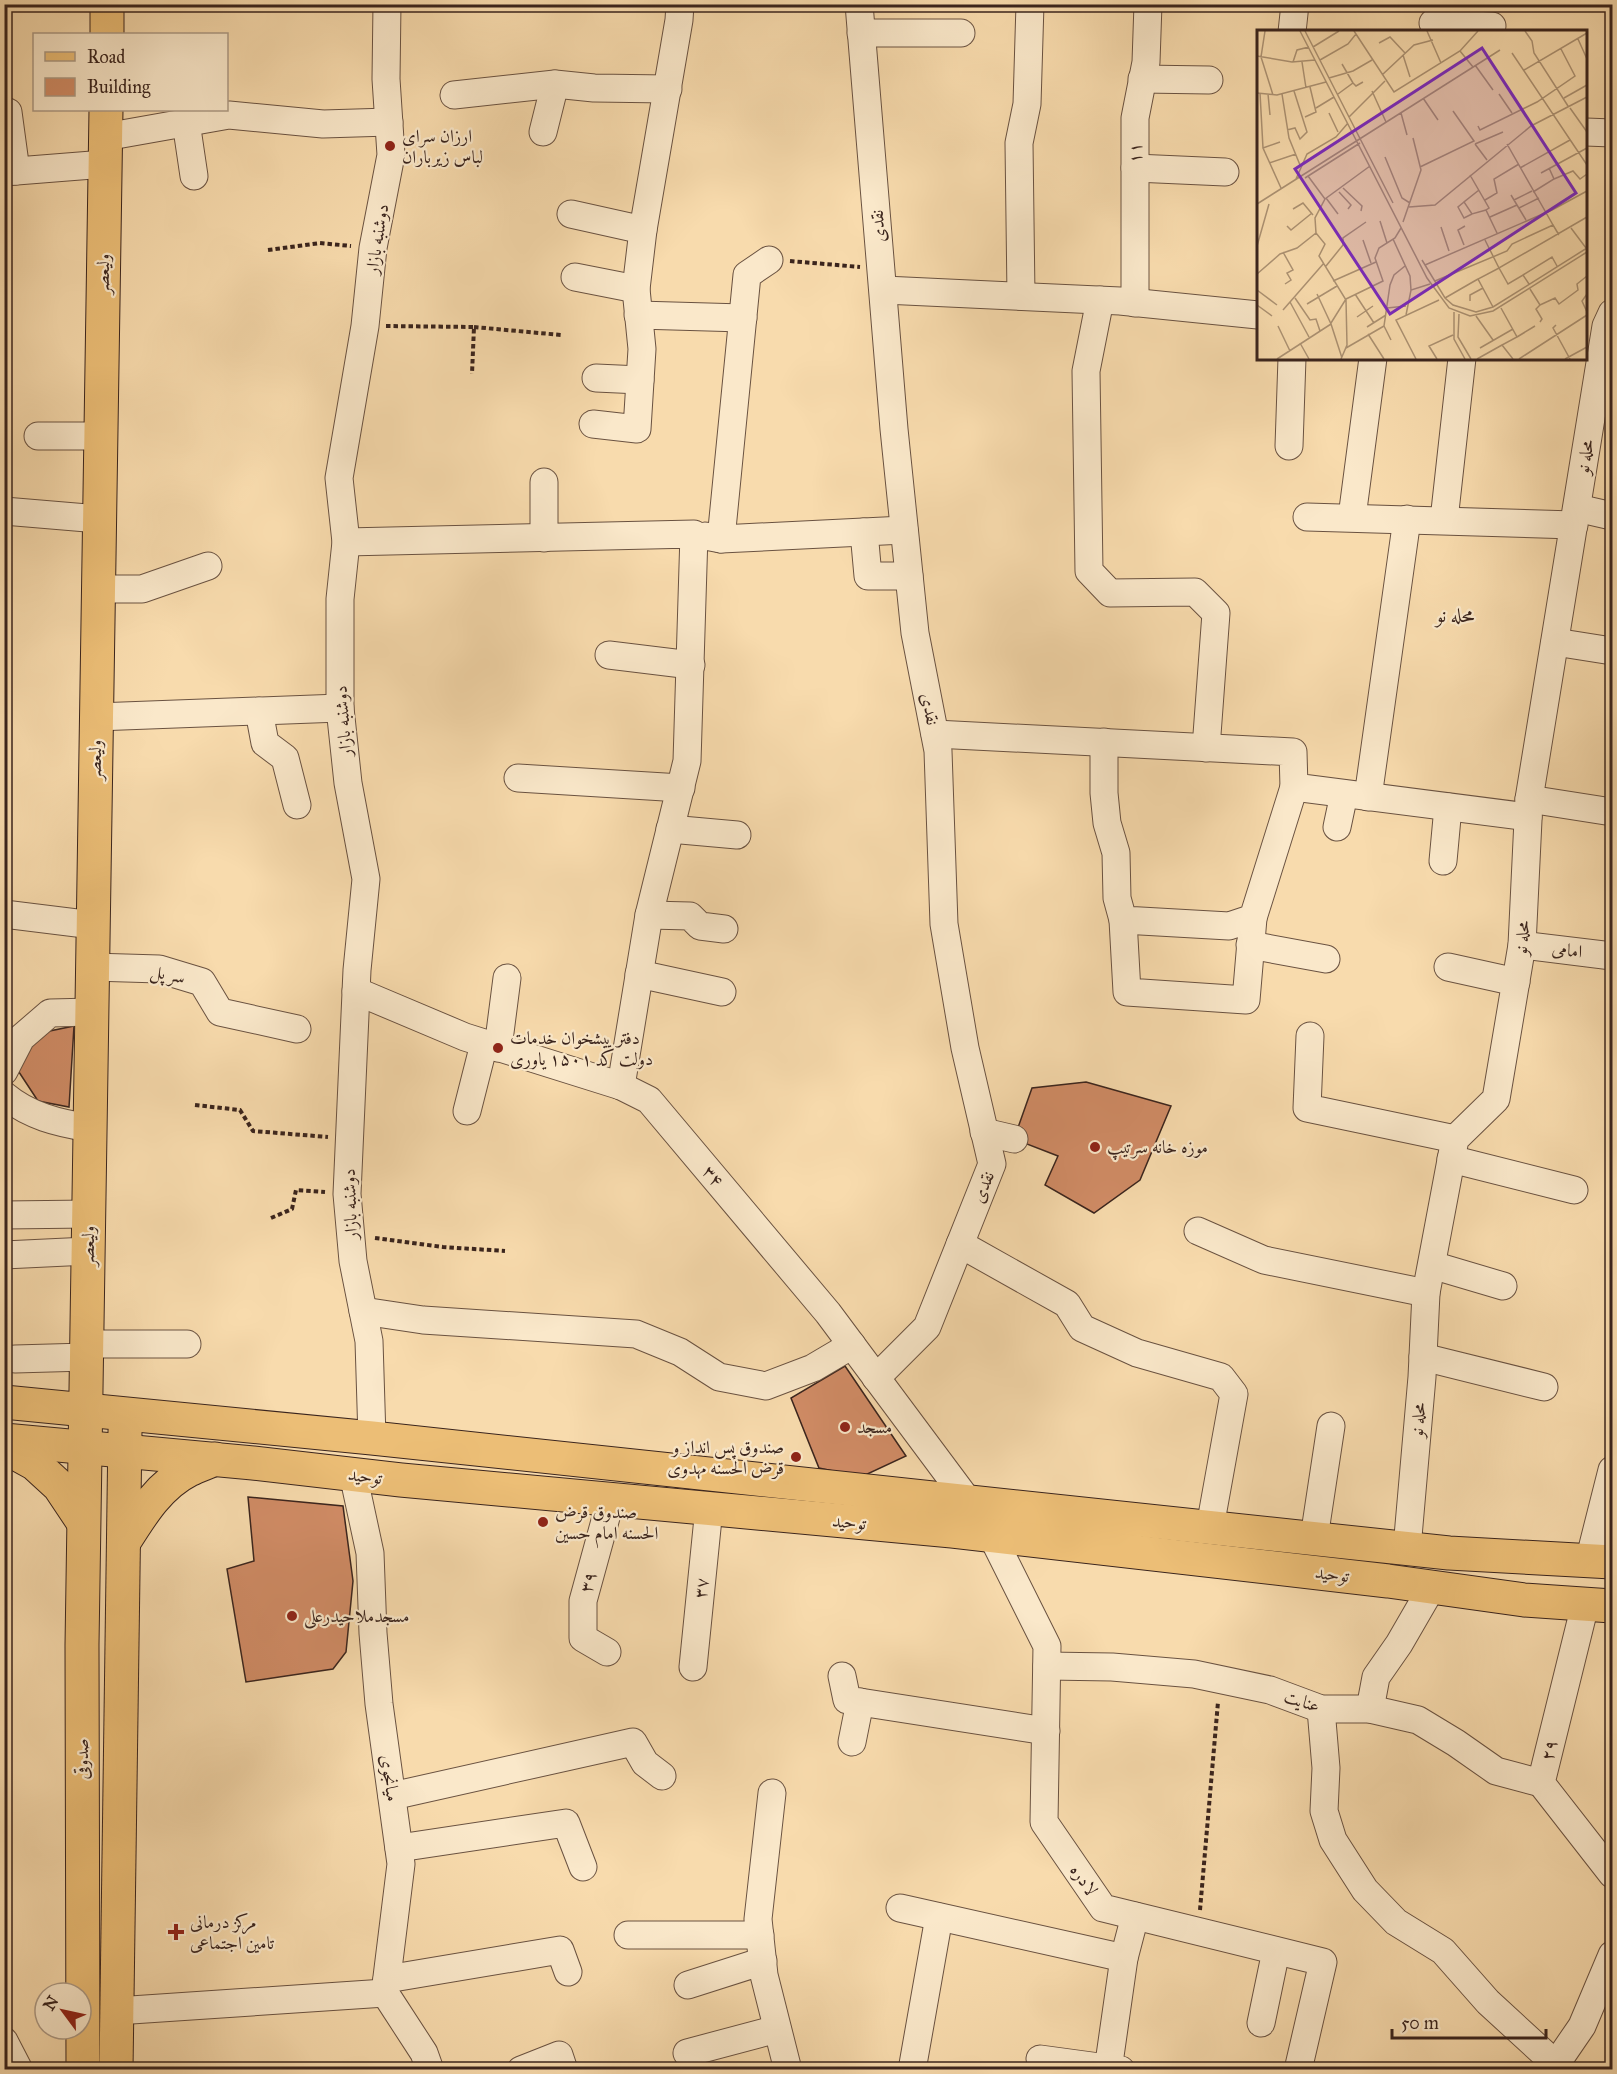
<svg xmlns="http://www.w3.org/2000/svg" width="1617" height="2074" viewBox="0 0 1617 2074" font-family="'IM FELL Great Primer',Amiri,serif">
  <rect width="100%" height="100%" fill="#f8dbad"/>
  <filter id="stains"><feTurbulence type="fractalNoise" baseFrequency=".00333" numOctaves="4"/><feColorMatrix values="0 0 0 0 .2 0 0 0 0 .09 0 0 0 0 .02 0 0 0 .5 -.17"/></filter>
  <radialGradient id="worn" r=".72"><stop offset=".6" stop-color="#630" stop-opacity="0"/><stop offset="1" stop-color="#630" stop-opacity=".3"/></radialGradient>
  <g fill="#d18c66" stroke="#3a241d" stroke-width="1.5">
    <path d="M74,1026L69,1107L38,1101L15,1066L40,1033Z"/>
    <path d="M1086,1082L1171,1106L1140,1180L1094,1213L1045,1185L1058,1156L1014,1139L1032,1088Z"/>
    <path d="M845,1366L906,1456L861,1477L819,1468L791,1398Z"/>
    <path d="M248,1497L343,1506L353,1581L346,1652L333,1669L246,1682L227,1569L254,1561Z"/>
  </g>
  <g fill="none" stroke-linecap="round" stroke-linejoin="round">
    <defs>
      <g id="minor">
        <path d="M859,4L894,429L915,633L938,751L944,924L965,1048L992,1164L927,1327L876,1378"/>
        <path d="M1433,23L1492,26"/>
        <path d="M1292,32L1295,4"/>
        <path d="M861,33H961"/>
        <path d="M1142,79L1209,80"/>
        <path d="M454,95L555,84L594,88L668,89"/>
        <path d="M8,112L16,171"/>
        <path d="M186,122L194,176"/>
        <path d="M543,132L555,84"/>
        <path d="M1586,132L1612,133"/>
        <path d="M105,137L229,115L323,124L389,122"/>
        <path d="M1135,168L1225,172"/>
        <path d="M4,172L105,164"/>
        <path d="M571,214L643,230"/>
        <path d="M575,277L636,289"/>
        <path d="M884,290L1120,301L1258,315"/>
        <path d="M1021,296L1019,143L1027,104L1030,4"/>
        <path d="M1100,300L1086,371L1089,571L1110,593L1195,592L1216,613L1206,748"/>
        <path d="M1135,303V118L1146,62L1148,4"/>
        <path d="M638,315L743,318"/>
        <path d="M596,378L640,380"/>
        <path d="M593,424L637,429L642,349L636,289L643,230L679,20L680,4"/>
        <path d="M38,436H101"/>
        <path d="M1289,446L1292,358"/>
        <path d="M1577,508L1612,516"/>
        <path d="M4,511L99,519"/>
        <path d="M1307,517L1574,525"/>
        <path d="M1352,517L1373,358"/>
        <path d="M1444,520L1462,358"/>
        <path d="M864,532L868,576H909"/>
        <path d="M705,536L721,539L904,530"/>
        <path d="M544,538V482"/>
        <path d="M721,539L747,275L769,260"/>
        <path d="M346,542L694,534L687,761L649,915L621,1086"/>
        <path d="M98,589H142L208,566"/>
        <path d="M1555,642L1612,651"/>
        <path d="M609,655L691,665"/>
        <path d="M259,711L265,743L285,758L297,805"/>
        <path d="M96,717L340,708"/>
        <path d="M935,734L1293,752L1294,787L1528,817"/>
        <path d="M1104,742V793L1107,823L1116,853L1117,898L1123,920L1229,926L1253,918L1294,787"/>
        <path d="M518,778L681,788"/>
        <path d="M1368,797L1407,519"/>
        <path d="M1529,799L1612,812"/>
        <path d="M1337,827L1344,794"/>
        <path d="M670,829L737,835"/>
        <path d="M1443,861L1448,807"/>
        <path d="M4,914L93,925"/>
        <path d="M649,915L690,916L700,926L724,929"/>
        <path d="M1123,920L1127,992L1246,1000L1253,918"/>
        <path d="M1250,945L1326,959"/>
        <path d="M1522,945L1612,956"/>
        <path d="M92,967L159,969L202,982L220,1012L297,1029"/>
        <path d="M1448,967L1516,982"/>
        <path d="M639,974L722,992"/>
        <path d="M356,991L465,1037L621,1086L649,1100L828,1313L968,1501"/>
        <path d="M1310,1036L1307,1108L1455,1139"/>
        <path d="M498,1048L507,978"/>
        <path d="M4,1071L21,1038L50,1013L92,1012"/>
        <path d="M4,1095C29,1116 58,1123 90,1128"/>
        <path d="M467,1111L484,1044"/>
        <path d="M984,1132L1014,1139"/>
        <path d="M1451,1159L1574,1190"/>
        <path d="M4,1215L89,1214"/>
        <path d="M1198,1231L1264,1260L1426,1293"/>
        <path d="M960,1244L1067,1304L1082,1328L1137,1353L1221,1377L1234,1394L1210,1527"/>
        <path d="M4,1255L88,1251"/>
        <path d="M1432,1265L1503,1286"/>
        <path d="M363,1311L423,1320L636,1334L680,1352L719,1377L766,1386L813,1368L852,1345"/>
        <path d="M86,1344H187"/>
        <path d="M1423,1357L1544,1387"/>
        <path d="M15,1359L86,1357"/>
        <path d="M372,1438L369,1341L353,1261L347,1194L357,970L366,879L348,783L340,708V599L346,542L339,478L365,326L373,248L391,155L386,79L387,4"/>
        <path d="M353,1474L370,1553L373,1633L379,1704L401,1864L385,1993L424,2053L430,2070"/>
        <path d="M992,1536L1047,1646L1044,1822L1103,1908L1323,1962L1298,2070"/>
        <path d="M1314,1538L1331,1426"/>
        <path d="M1407,1548L1422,1377L1426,1293L1455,1139L1496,1099L1522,945L1529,799L1606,326L1612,313"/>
        <path d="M1589,1561L1612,1470"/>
        <path d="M1585,1605L1541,1783L1612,1874"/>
        <path d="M607,1652L583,1638V1601L611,1499"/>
        <path d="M1047,1666L1112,1667L1194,1674L1270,1690L1321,1709H1370L1418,1720L1456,1743L1496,1771L1541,1783"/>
        <path d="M693,1667L709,1508"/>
        <path d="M842,1676L847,1700L1046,1731"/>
        <path d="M1321,1709L1326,1768L1324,1811L1333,1840L1365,1890L1396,1922L1443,1951L1488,2002L1562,2070"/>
        <path d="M1370,1709L1376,1677L1399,1644L1432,1587"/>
        <path d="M852,1742L860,1702"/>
        <path d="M772,1793L758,1919L764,1975L788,2070"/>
        <path d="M392,1796L633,1742L645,1763L662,1776"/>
        <path d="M399,1848L566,1823L583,1867"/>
        <path d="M900,1908L1124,1958"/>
        <path d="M628,1935H760"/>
        <path d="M387,1979L560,1950L568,1972"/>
        <path d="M688,1985L763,1961"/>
        <path d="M116,2011L385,1993"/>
        <path d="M1261,2023L1276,1951"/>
        <path d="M4,2041L19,2070"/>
        <path d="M687,2053L777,2029"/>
        <path d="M1040,2059L1121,2070"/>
        <path d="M1556,2064L1582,2026L1612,1955"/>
        <path d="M521,2070L559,2055L564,2070"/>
        <path d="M912,2070L939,1917"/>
        <path d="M1108,2070L1124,1958L1135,1916"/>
      </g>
      <g id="major">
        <path d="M107,34V4"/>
        <path d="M4,1402L372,1438L1449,1553L1612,1562"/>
        <path d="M4,1440L253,1463L401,1480L952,1531L1388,1581L1524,1600L1612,1606"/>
        <path d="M4,1447L35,1464L59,1486L83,1522"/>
        <path d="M124,1542C141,1515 159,1485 189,1470C197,1466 206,1463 215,1459"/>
        <path d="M83,2070L82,1645L106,110"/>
        <path d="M116,2070L125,1431"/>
      </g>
    </defs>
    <use href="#minor" stroke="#6a5241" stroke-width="29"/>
    <use href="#major" stroke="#3a241d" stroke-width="35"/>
    <g stroke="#3a241d" stroke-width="4" stroke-dasharray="4.5 3" stroke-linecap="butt">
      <path d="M268,250L320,243L351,246"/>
      <path d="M790,261L860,267"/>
      <path d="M386,326L474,327L472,374"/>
      <path d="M474,327L561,335"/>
      <path d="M195,1105L240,1110L253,1131L328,1137"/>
      <path d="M271,1218L292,1209L296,1190L325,1192"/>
      <path d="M375,1238L443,1247L505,1251"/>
      <path d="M1200,1910L1218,1702"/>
    </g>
    <use href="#minor" stroke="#fae8ca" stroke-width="27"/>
    <use href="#major" stroke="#ecbe76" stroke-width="33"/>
  </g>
  <g fill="#8f2418" stroke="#fae8ca" stroke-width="2">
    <circle cx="390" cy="146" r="6"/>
    <circle cx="498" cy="1048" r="6"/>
    <circle cx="1095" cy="1147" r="6"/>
    <circle cx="845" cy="1427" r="6"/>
    <circle cx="796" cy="1457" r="6"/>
    <circle cx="543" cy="1522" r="6"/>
    <circle cx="292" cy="1616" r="6"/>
    <path d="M173 1923h6v6h6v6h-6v6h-6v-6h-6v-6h6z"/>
  </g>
  <g text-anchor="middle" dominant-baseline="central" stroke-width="4.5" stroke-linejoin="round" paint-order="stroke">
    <g font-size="18" fill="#3a241d" stroke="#fae8ca" text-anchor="start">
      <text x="402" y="136">ارزان سرای<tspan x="402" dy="21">لباس زیرباران</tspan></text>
      <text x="510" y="1038">دفتر پیشخوان خدمات<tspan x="510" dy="21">دولت کد ۱۵۰۱ یاوری</tspan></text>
      <text x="1107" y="1147">موزه خانه سرتیپ</text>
      <text x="857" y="1427">مسجد</text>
      <text x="784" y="1447" text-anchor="end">صندوق پس انداز و<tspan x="784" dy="21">قرض الحسنه مهدوی</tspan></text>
      <text x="555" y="1512">صندوق قرض<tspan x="555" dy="21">الحسنه امام حسین</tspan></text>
      <text x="304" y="1616">مسجدملاحیدرعلی</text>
      <text x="190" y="1922">مرکز درمانی<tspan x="190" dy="21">تامین اجتماعی</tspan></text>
    </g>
    <g font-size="18" fill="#3a241d" stroke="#fae8ca">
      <text transform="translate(1135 153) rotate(-90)">۱۱</text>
      <text transform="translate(878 226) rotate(-95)">نقدی</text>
      <text transform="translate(377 239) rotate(-81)">دوشنبه بازار</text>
      <text transform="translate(103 274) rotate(-89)">ولیعصر</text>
      <text transform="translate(1585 457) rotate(-81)">محله نو</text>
      <text transform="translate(930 709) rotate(79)">نقدی</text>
      <text transform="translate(343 721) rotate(-94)">دوشنبه بازار</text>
      <text transform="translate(95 760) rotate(-89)">ولیعصر</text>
      <text transform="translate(1522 938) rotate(-85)">محله نو</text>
      <text transform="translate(1567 950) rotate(6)">امامی</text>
      <text transform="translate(168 974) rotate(12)">سر پل</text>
      <text transform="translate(713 1176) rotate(50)">۳۴</text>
      <text transform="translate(983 1187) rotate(-68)">نقدی</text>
      <text transform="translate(350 1204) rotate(-92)">دوشنبه بازار</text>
      <text transform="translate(88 1246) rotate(-89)">ولیعصر</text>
      <text transform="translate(1418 1420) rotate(-85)">محله نو</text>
      <text transform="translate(365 1476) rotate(7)">توحید</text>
      <text transform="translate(849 1522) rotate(5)">توحید</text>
      <text transform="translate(1332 1574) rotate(7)">توحید</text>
      <text transform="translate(588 1582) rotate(-75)">۳۹</text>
      <text transform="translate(701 1588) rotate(-84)">۳۷</text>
      <text transform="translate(1302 1701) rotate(18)">عنایت</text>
      <text transform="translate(1549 1750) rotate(-76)">۲۹</text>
      <text transform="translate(82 1759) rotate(-90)">صدوقی</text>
      <text transform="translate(390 1778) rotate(82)">میانجوی</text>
      <text transform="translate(1084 1880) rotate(55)">لادره</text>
    </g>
    <g font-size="20" fill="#3a241d" stroke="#fae8ca">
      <text x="1455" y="615">محله نو</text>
    </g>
  </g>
  <g transform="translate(1257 30)">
    <rect width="330" height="330" fill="#f8dbad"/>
    <path fill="none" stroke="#ac9273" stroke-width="1.5" d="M8,1L4,27L16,65M43,1L170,248L192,278L213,286L236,281L330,222M48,1L136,173M97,1L137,62L203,21L221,1M170,1L184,33M268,1L275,11L277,23L311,76M321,9L330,29M122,13L133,7L148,23M56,17L82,1M203,21L216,37M255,23L330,135M146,25L153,47M0,26L35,32L58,30M63,30L91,14L99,4M36,32L40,20L52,17M45,32L49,58M85,34L96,53M218,35L236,60M267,40L330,3M125,45L157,15L176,10M72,48L96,41L115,30M115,61L129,92M0,63L20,65L69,52M3,63L6,118L24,158M11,64L13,85M25,64L32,108L43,135M81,64L96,53L99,56L106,52M242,64L255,83M166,68L181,90M307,68L330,55M59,78L77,67M313,78L330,102M72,83L81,102M144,83L150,105M48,87L59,82L53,57M92,87L128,51M221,96L223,100L280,72L318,46L304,19M30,100L38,98L43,109L50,102L37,61M218,114L246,102M218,114L230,130M250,114L296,195M6,118L23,112M128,127L145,168L153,173M12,133L39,124M163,137L217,111L196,81M263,138L313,110M284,143L330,118M213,145L232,178L229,180L240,203M51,146L68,169M48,148L103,113M39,149L50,124L79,107L91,93M297,149L316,141L323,149L330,144M86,158L105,176L104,181M222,160L207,172L215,184L229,180M82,162L94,175L91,179M276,162L297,149L292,138M254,165L269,190M69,168L81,184M228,170L240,163L237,149L262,134M257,170L275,161M207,172L201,177L207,188L215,184M0,174L243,20M152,177L178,175L274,96L330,67M262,178L282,168M36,179L46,173L56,185M233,187L260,175M123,191L130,213M146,192L164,140L156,108M30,196L34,200L55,183M184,197L192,221M314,198L329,218M59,203L68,214L62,226L89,270L90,315L84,329M136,209L153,246L154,260M106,210L114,233M228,210L242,238L330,187M207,215L201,200L208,196M0,216L12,174M26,222L36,240L30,243L34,250L28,254M165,230L188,268L196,275L219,282L236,277L330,218M168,235L295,180L330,161M69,236L86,215V208L109,192M0,244L23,224L40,218L59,203L58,188L68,169L113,136M266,245L295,227L300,236M76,251L119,232M178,251L250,221L255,214L296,195L302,205M273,259L283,275L298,268L302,274L321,260L320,254L330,246M0,260L20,275M60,264L74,294M98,264L117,293M330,264L325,271L330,282M38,268L53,290L59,289L63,301M188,268L221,249M89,269L126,251L118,228L122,218L138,208L144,198M213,271V265L226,258M33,272L52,307M50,274L80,256M0,275L15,286M236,277L221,249L242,238L251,254L266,245L272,254M130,278L149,276M244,278L260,307L245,315L256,329M26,280L67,233M197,282V309L208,329M202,284L201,307L214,329M149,285L154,260L173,254M219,286L236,310M100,287L116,276M283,292L285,289L279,279L283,275M74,293L89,269M299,295L296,298L313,329M21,296L33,321M110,297L129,285M111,304L127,329M260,307L278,296M134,310L127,296L133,255L137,245L148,236M43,313L52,329M89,318L127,296M223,318L256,299M20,329L74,294L85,328M159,329L139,290L182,270M180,329L172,316L196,305M220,329L245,315M262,329L330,285M308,329L330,317"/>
    <path fill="#7b2cbf" fill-opacity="0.15" stroke="#7b2cbf" stroke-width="3" d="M225,18L319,163L133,284L38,139Z"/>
    <rect width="330" height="330" fill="none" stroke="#3a241d" stroke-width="3"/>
  </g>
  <rect width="1617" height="2074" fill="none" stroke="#f8dbad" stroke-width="24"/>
  <rect x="6" y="6" width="1605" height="2062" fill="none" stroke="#3a241d" stroke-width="3"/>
  <rect x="12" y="12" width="1593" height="2050" fill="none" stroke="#3a241d" stroke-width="1.5"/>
  <rect x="33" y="33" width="195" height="78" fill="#fae8ca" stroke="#ad9a85" stroke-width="1.5"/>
  <rect x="45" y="52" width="30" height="9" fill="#ecbe76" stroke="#ad9a85" stroke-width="1.5"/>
  <text x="87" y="63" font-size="18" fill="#3a241d">Road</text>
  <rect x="45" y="78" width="30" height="18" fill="#d18c66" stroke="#ad9a85" stroke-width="1.5"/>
  <text x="87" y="93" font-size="18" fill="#3a241d">Building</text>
  <g transform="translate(63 2011) rotate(303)"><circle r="28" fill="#fae8ca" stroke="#ad9a85" stroke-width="1.5"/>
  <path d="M0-4.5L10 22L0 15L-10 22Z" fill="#8f2418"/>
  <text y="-9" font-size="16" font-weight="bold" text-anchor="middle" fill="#3a241d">N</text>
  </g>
  <path d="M1392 2029v9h154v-9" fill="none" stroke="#3a241d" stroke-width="3"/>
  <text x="1401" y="2029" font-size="18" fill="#3a241d" stroke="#fae8ca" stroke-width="4.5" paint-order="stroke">50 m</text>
  <rect width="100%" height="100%" filter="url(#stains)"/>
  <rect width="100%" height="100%" fill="url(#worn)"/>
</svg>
